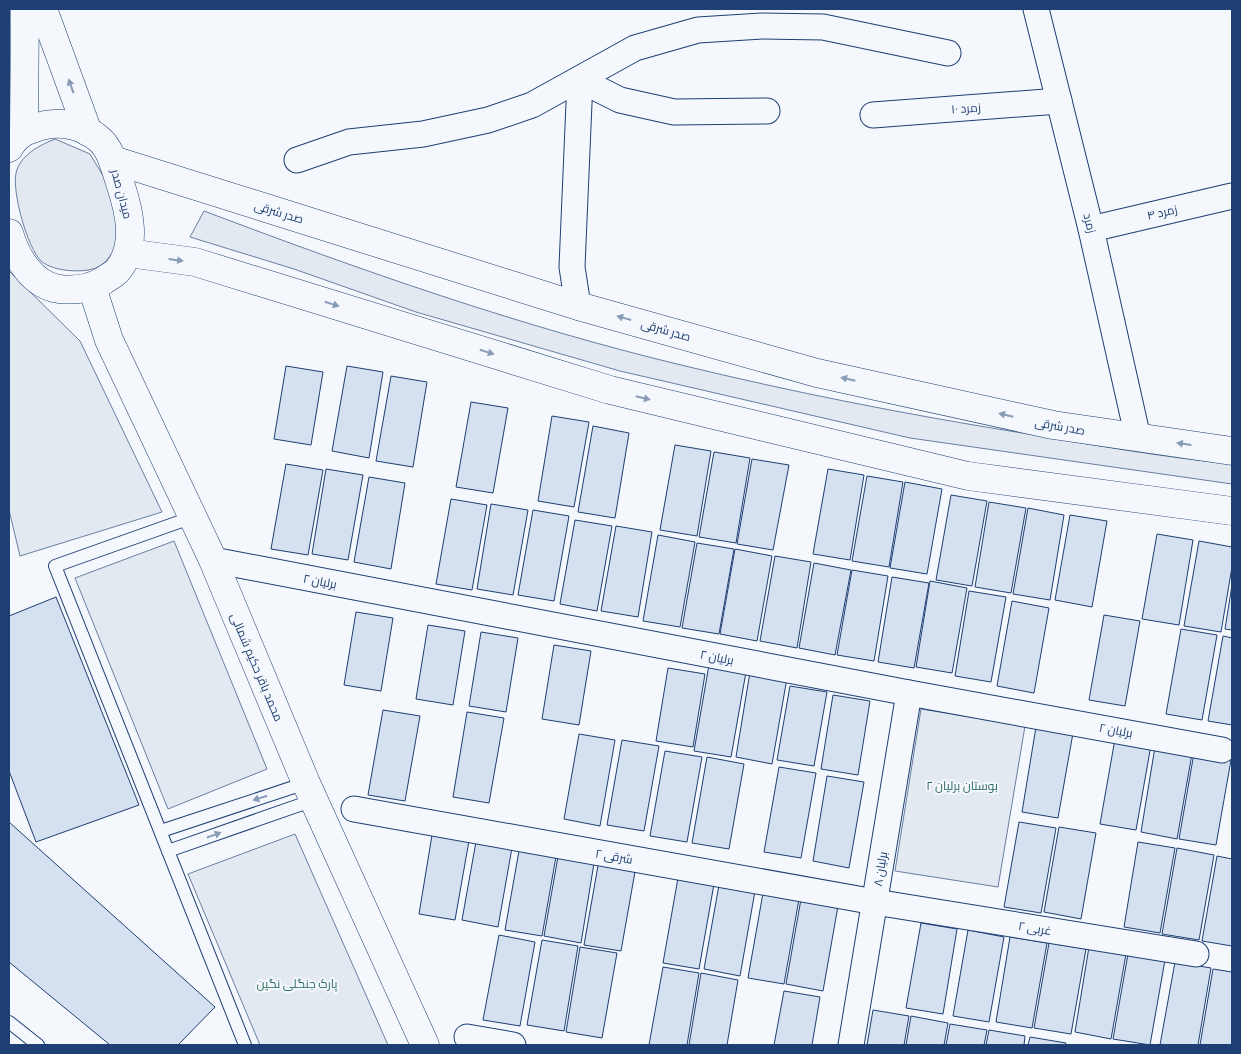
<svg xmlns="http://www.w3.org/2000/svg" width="1241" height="1054" viewBox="0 0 1241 1054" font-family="'PT Sans Narrow',Cairo,sans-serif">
  <rect width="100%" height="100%" fill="#f4f7fb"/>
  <g fill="#e3e9f0" stroke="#687fa3">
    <path d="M55,139L90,154L111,189L117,215L118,245C113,251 107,262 100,266C87,274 53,272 41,261C27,247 12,192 16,173C20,155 40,145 55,139Z"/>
    <path d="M204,211C360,270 519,326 681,365C792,392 904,414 1016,432C1088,444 1160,457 1232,464V484L910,438L620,371L416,312L294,269L190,237Z"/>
    <path d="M9,271L80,341L162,512L20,556L9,510Z"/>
    <path d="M174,541L267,769L168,809L75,578Z"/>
    <path d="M921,709L1025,726L998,887L895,871Z"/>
    <path d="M295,834L388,1045H260L188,874Z"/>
  </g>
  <g fill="#d5e0f0" stroke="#1d3f73">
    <path d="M286,366L323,372L311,445L274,439Z"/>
    <path d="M347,366L383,372L369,458L332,451Z"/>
    <path d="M391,376L427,382L413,467L376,461Z"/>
    <path d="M471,402L508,408L493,493L456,487Z"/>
    <path d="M552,416L589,422L574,507L538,501Z"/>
    <path d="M593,426L629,433L615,518L578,512Z"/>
    <path d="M675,445L711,451L697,536L660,530Z"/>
    <path d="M714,452L750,458L736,543L699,537Z"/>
    <path d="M752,459L789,465L773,550L737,544Z"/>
    <path d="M286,464L323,470L308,555L271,549Z"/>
    <path d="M326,469L363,475L348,560L312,554Z"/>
    <path d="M828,469L864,475L850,560L813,554Z"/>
    <path d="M867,476L903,482L889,567L852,561Z"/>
    <path d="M369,477L405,483L391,569L354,562Z"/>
    <path d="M905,482L942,489L927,574L890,568Z"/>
    <path d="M951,495L987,501L972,586L936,580Z"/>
    <path d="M451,499L487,505L472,590L436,584Z"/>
    <path d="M989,502L1026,508L1011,593L975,587Z"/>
    <path d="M491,504L528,510L513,595L477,589Z"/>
    <path d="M1028,508L1064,515L1050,600L1013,594Z"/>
    <path d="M533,510L569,516L554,601L518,595Z"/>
    <path d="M1070,515L1107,521L1092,607L1055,600Z"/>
    <path d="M575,520L612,526L597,611L560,604Z"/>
    <path d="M616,526L652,532L638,617L601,611Z"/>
    <path d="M1157,534L1193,540L1179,625L1142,619Z"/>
    <path d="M658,535L695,542L680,627L643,621Z"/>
    <path d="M1199,541L1232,547V567L1221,632L1184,626Z"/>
    <path d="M697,543L734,549L719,634L682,628Z"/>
    <path d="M735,549L772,556L757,641L720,634Z"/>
    <path d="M775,556L811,562L797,648L760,641Z"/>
    <path d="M814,563L851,570L835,655L799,648Z"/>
    <path d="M852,570L888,576L874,661L837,655Z"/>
    <path d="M892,577L929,583L914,668L878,662Z"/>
    <path d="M930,581L967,588L952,673L916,667Z"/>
    <path d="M1232,585V630L1225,629Z"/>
    <path d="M969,591L1006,597L991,682L955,676Z"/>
    <path d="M56,597L139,805L36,842L9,771V616Z"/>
    <path d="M1012,601L1049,608L1034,693L997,686Z"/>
    <path d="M356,612L393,618L381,691L344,685Z"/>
    <path d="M1104,615L1140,621L1125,706L1089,700Z"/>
    <path d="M428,625L465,631L453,705L416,699Z"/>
    <path d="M1181,629L1217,635L1202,720L1166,714Z"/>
    <path d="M481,632L518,638L506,712L469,706Z"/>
    <path d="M1223,636L1232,638V725L1208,721Z"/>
    <path d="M554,645L591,651L579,725L542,719Z"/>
    <path d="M709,665L746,672L731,757L694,751Z"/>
    <path d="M668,668L705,674L693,747L656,741Z"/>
    <path d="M750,672L787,678L772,764L736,757Z"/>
    <path d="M790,686L827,692L814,766L777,760Z"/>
    <path d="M833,695L870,701L858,775L821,769Z"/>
    <path d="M383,710L420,716L405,801L368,795Z"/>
    <path d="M467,712L504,718L489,803L453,797Z"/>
    <path d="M1036,727L1073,733L1058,818L1022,812Z"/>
    <path d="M579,734L615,740L600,826L564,819Z"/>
    <path d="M1115,739L1151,745L1136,830L1100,824Z"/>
    <path d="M622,740L659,746L644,831L607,825Z"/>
    <path d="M1155,747L1192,754L1177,839L1141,832Z"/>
    <path d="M665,751L702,757L687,842L650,836Z"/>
    <path d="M1194,753L1231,760L1216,845L1179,839Z"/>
    <path d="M707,757L744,764L729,849L692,843Z"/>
    <path d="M779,767L816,773L801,858L764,852Z"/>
    <path d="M827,776L864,782L849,868L813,861Z"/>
    <path d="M9,822L215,1007L178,1045H110L9,962Z"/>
    <path d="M1019,822L1056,828L1041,913L1004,907Z"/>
    <path d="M1059,827L1096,833L1081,919L1044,912Z"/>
    <path d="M433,829L470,835L455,920L419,914Z"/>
    <path d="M477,836L513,842L498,927L462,920Z"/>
    <path d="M1138,842L1175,848L1160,933L1124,927Z"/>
    <path d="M520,845L557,851L542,936L505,930Z"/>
    <path d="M1177,848L1214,855L1199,940L1162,934Z"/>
    <path d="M559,851L595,857L581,943L544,936Z"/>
    <path d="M1217,856L1232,859V946L1202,941Z"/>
    <path d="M599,860L636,866L621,951L584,945Z"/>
    <path d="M678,878L714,884L699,969L663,963Z"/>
    <path d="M719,885L755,891L740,976L704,969Z"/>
    <path d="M763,893L799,899L784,984L748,978Z"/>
    <path d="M801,899L838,906L823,991L786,984Z"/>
    <path d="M921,923L957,929L943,1014L906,1008Z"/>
    <path d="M968,930L1004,937L989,1022L953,1016Z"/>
    <path d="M499,935L535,942L520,1026L483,1020Z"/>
    <path d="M1010,937L1047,943L1032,1028L996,1022Z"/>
    <path d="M542,940L578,946L564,1031L527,1025Z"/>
    <path d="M1049,943L1086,949L1071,1034L1034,1028Z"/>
    <path d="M580,947L617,953L602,1038L566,1032Z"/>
    <path d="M1089,947L1126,954L1111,1039L1075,1032Z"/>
    <path d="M1128,954L1165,960L1150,1045L1113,1039Z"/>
    <path d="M1175,962L1211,968L1198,1045H1160Z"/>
    <path d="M663,967L699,973L687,1045H649Z"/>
    <path d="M1213,969L1232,972V1045H1200Z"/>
    <path d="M701,973L738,980L727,1045H689Z"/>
    <path d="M784,991L820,997L812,1045H774Z"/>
    <path d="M873,1010L909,1016L904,1045H867Z"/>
    <path d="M911,1016L948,1023L944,1045H906Z"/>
    <path d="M950,1024L987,1030L984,1045H946Z"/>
    <path d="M989,1030L1025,1036L1024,1045H986Z"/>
    <path d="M1030,1037L1066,1043L1065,1045H1028Z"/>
  </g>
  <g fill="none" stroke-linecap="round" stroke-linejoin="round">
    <defs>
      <g id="lane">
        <path d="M193,517L55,566L245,1045"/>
        <path d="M161,831L306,783"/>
        <path d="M168,851L314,800"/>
        <path d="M9,1022L38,1045"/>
      </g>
      <g id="street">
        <path d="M1036,9L1091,229L1138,438"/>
        <path d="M873,115L1059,101"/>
        <path d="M297,160L349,142L423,134L488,120L532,105L635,48L698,30L762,26L823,27L948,53"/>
        <path d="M1091,229L1232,196"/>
        <path d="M578,306L572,267L580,80L620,100L674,112L767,111"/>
        <path d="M213,560L909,693L1222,750"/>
        <path d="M354,809L875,902L1196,954"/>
        <path d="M467,1037L513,1045"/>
        <path d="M851,1045L909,693"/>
      </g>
      <g id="secondary">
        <path d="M43,9L88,132"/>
        <path d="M24,130L25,9"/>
        <path d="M9,148C18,132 28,130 45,125C64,121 84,126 99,139C111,149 115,168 120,183C129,210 138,245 118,270C115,274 108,277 103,281C89,289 76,291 59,289C32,285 16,257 9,233"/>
        <path d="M113,160L578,306L817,373L1053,425L1232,451"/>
        <path d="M128,253L195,262L610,390L968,476L1232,511"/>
        <path d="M92,287L109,340L213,560L306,783L425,1045"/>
      </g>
    </defs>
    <use href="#lane" stroke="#1d3f73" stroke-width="14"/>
    <use href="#street" stroke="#1d3f73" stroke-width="27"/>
    <use href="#secondary" stroke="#1d3f73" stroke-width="29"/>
    <use href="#lane" stroke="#f4f7fb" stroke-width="12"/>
    <use href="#street" stroke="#f4f7fb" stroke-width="25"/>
    <use href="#secondary" stroke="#f4f7fb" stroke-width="28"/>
  </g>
  <defs><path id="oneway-solid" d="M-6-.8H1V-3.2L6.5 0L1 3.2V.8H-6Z" transform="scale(1.25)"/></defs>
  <g fill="#889bb7">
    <use href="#oneway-solid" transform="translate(71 86) rotate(-110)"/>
    <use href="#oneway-solid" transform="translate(176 260) rotate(7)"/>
    <use href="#oneway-solid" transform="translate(332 304) rotate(17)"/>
    <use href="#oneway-solid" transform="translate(624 318) rotate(-164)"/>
    <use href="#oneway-solid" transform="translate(487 352) rotate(17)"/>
    <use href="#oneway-solid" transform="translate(848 379) rotate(-167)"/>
    <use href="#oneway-solid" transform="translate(643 398) rotate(13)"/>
    <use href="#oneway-solid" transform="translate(1006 415) rotate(-167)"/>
    <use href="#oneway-solid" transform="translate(1184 444) rotate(-172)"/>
    <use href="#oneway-solid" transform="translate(260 798) rotate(162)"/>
    <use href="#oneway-solid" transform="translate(214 835) rotate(-19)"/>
  </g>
  <g text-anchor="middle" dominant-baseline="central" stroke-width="4" stroke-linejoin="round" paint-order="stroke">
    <g font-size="12" fill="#1d3f73" stroke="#f4f7fb">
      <text transform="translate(966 108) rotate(-4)">زمرد ۱۰</text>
      <text transform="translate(122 194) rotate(75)">میدان صدر</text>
      <text transform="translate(279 212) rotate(17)">صدر شرقی</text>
      <text transform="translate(1162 212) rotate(-13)">زمرد ۴</text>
      <text transform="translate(1090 223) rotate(76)">زمرد</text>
      <text transform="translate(666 330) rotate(16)">صدر شرقی</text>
      <text transform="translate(1060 426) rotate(10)">صدر شرقی</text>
      <text transform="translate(320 581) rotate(11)">برلیان ۲</text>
      <text transform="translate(717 657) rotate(11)">برلیان ۲</text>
      <text transform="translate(257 667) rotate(67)">محمد باقر حکیم شمالی</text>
      <text transform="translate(1116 730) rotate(10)">برلیان ۲</text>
      <text transform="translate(614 856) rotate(10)">۲ شرقی</text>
      <text transform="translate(880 869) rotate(-81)">برلیان ۸</text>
      <text transform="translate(1035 928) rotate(9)">۲ غربی</text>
    </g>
    <g font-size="12" fill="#2c6c60" stroke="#f4f7fb">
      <text x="962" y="785">بوستان برلیان ۲</text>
      <text x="297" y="983">پارک جنگلی نگین</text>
    </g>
  </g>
  <rect width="1241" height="1054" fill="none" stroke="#1d3f73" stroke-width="20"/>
</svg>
